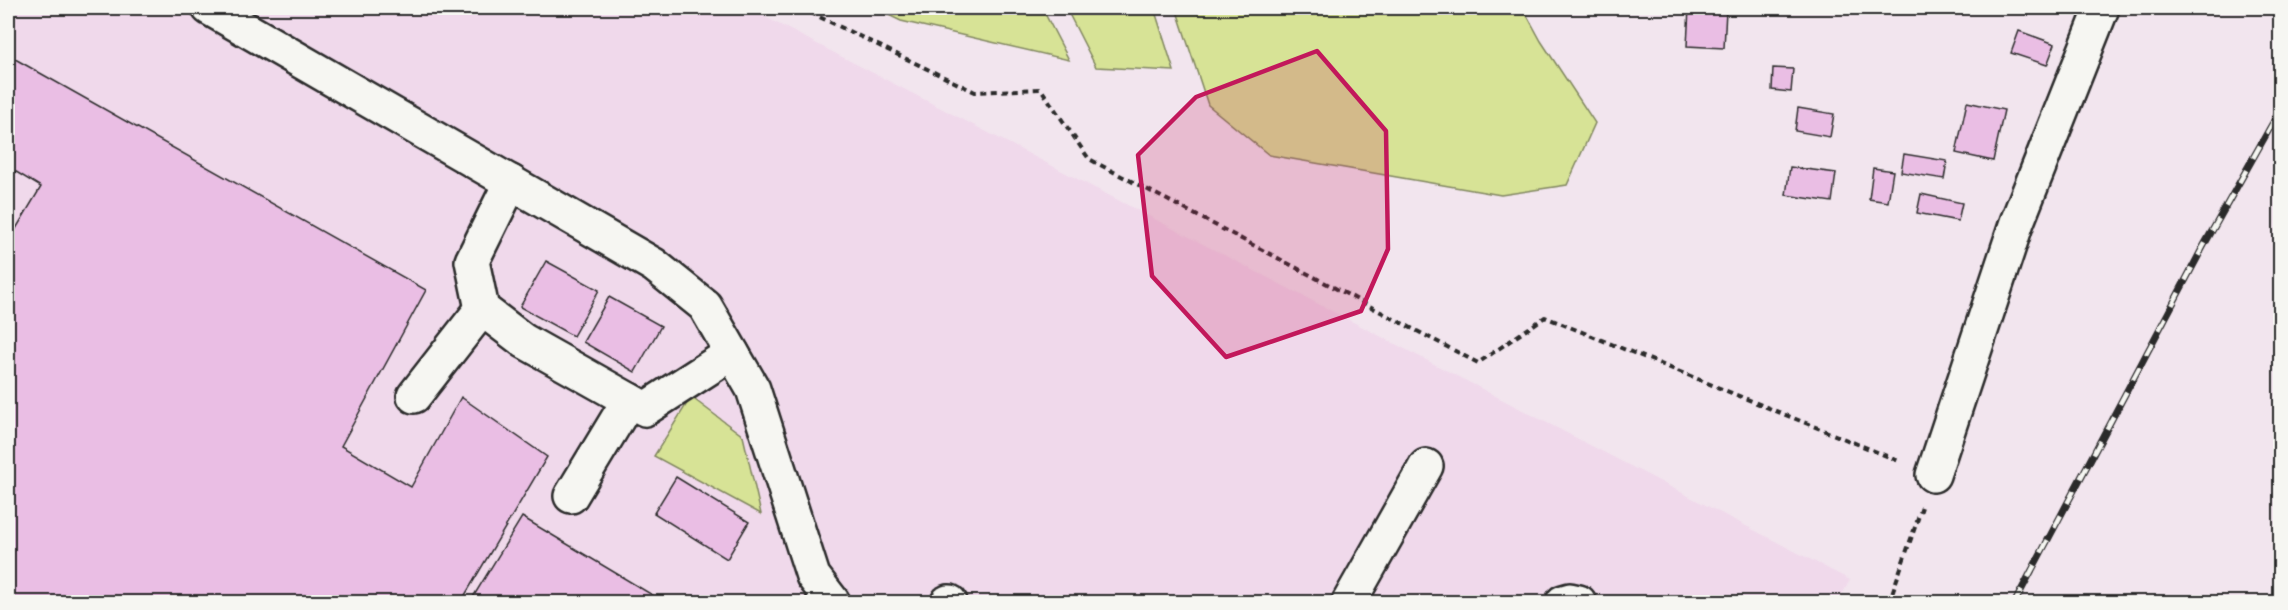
<svg xmlns="http://www.w3.org/2000/svg" width="2288" height="610" viewBox="0 0 2288 610" font-family="'Playpen Sans',sans-serif">
  <rect width="100%" height="100%" fill="#f2e5ee"/>
  <filter id="ink" filterUnits="userSpaceOnUse"><feTurbulence type="fractalNoise" baseFrequency=".0167" numOctaves="2"/><feDisplacementMap in="SourceGraphic" scale="12" xChannelSelector="R" yChannelSelector="G"/><feConvolveMatrix kernelMatrix="1 2 1 2 8 2 1 2 1" color-interpolation-filters="sRGB"/></filter>
  <g filter="url(#ink)">
    <path fill="#f0d9eb" d="M8,8H748L1850,580L1838,602H8Z"/>
    <g fill="#d7e396" stroke="#818760" stroke-width="1.5">
      <path d="M874,8H1042L1069,60L901,21Z"/>
      <path d="M1066,8H1154L1174,71L1096,67Z"/>
      <path d="M1176,8H1523L1541,41L1595,123L1567,185L1501,195L1269,155L1208,105Z"/>
      <path d="M691,397L743,436L761,514L654,456Z"/>
    </g>
    <g fill="#eabee4" stroke="#2b2b2b" stroke-width="1.5">
      <path d="M1689,8L1726,10L1724,48L1687,46Z"/>
      <path d="M2010,8H2038L2037,13Z"/>
      <path d="M2019,31L2055,44L2047,65L2011,53Z"/>
      <path d="M8,55L426,290L341,446L411,487L461,397L547,457L461,602H8V242L41,187L8,167Z"/>
      <path d="M1773,68L1793,69L1791,92L1772,90Z"/>
      <path d="M1967,102L2004,110L1993,161L1956,153Z"/>
      <path d="M1798,108L1834,114L1830,137L1795,131Z"/>
      <path d="M1904,154L1947,161L1944,179L1901,172Z"/>
      <path d="M1790,167L1836,173L1832,202L1786,195Z"/>
      <path d="M1873,168L1893,171L1888,202L1869,199Z"/>
      <path d="M1921,194L1962,203L1958,221L1917,213Z"/>
      <path d="M546,261L599,290L573,336L520,307Z"/>
      <path d="M609,297L661,326L635,372L583,342Z"/>
      <path d="M676,477L749,522L727,559L654,513Z"/>
      <path d="M522,517L664,602H470Z"/>
    </g>
    <g fill="none" stroke-linecap="round" stroke-linejoin="round">
      <defs>
        <g id="minor">
          <path d="M209,8L654,265L705,306L753,389L813,576L833,602"/>
          <path d="M511,182L472,261L482,309L524,341L645,409L732,353"/>
          <path d="M414,396L482,309"/>
          <path d="M1933,475L2017,222L2102,8"/>
          <path d="M571,496L629,400"/>
          <path d="M948,602H950"/>
          <path d="M1349,602L1426,466"/>
          <path d="M1563,602L1570,600L1579,602"/>
        </g>
      </defs>
      <use href="#minor" stroke="#2b2b2b" stroke-width="38"/>
      <g stroke="#2b2b2b" stroke-width="4" stroke-dasharray="6 4.5" stroke-linecap="butt">
        <path d="M801,8L975,92L1041,89L1089,159L1478,363L1545,317L1899,461"/>
        <path d="M1889,602L1922,507"/>
      </g>
      <use href="#minor" stroke="#f6f6f2" stroke-width="33"/>
      <defs>
        <path id="rail" d="M2015,602L2203,247L2280,110"/>
      </defs>
      <use href="#rail" stroke="#2b2b2b" stroke-width="7"/>
      <use href="#rail" stroke="#f6f6f2" stroke-width="4.5" stroke-dasharray="14" stroke-linecap="butt"/>
    </g>
  </g>
  <path fill="#c2185b" fill-opacity="0.2" stroke="#c2185b" stroke-width="4.5" stroke-linejoin="round" d="M1317,51L1386,131L1388,249L1361,311L1226,357L1152,276L1138,155L1196,97Z"/>
  <rect width="2288" height="610" fill="none" stroke="#f6f6f2" stroke-width="30"/>
  <rect x="15" y="15" width="2258" height="580" fill="none" stroke="#2b2b2b" stroke-width="2" filter="url(#ink)"/>
</svg>
